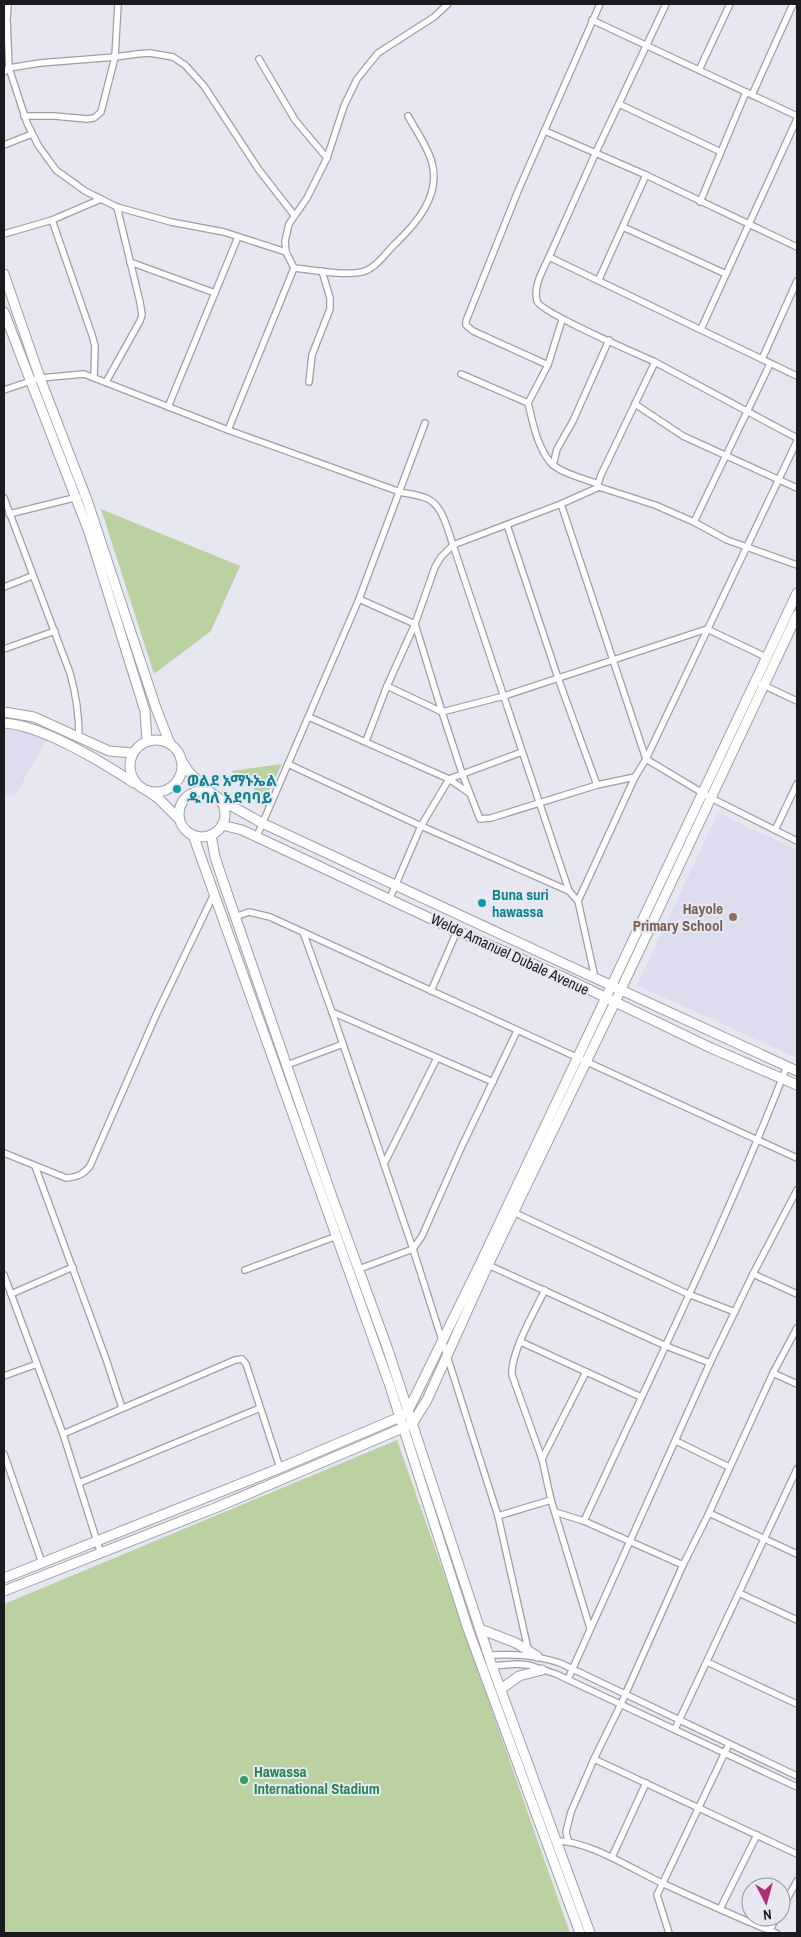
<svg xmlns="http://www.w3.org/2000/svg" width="801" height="1937" viewBox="0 0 801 1937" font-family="'Archivo Narrow','Noto Sans Ethiopic',sans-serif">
  <rect width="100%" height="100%" fill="#e7e7f1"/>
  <g fill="#deddef">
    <path d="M4,726H9L47,739L16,794L10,796L4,793Z"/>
    <path d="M718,813L797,850V1058L637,985Z"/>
  </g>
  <g fill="#bad1a1">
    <path d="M101,509L240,566L211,631L154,674Z"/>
    <path d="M282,764L265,798L231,771Z"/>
    <path d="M397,1440L570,1933H4V1604Z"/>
  </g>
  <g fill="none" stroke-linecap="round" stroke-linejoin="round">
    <defs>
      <g id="street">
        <path d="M8,4L7,20L9,68L27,123L38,145L56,170L85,191L117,207L171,222L224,232L286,252"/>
        <path d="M666,4L596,152L549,257L797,376"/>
        <path d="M592,20L797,116"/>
        <path d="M259,59L295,120L327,158"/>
        <path d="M699,70L730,4"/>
        <path d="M4,72L9,68L40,63L115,57L137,54L150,53L173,57L185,65L204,86L259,170L294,215"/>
        <path d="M752,95L793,4"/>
        <path d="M619,104L721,152"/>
        <path d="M24,116H54L87,119L94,118L101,112L115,57L118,4"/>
        <path d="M545,131L646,175L797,247"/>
        <path d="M4,145L32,134"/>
        <path d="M700,202L746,92"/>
        <path d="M52,220L92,335L95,346L94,377"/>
        <path d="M623,227L726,274"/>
        <path d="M4,234L52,220L101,199"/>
        <path d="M549,257C543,270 533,286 537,301C541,313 638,354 655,362L601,475L598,484L599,487"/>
        <path d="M130,262L215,293"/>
        <path d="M294,268C314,270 343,276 362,272C375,269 385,254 394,245C416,224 441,196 432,163C428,147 416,131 408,116"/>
        <path d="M599,279L646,175"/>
        <path d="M562,320L548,365L473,331L466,325V321L518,191L600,4"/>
        <path d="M701,329L797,119"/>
        <path d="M762,359L797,281"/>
        <path d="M655,362L797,438"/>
        <path d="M548,365L528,403C533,423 537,447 551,463C560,473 585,479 598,484"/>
        <path d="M461,374L528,403"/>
        <path d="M106,382L140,321L142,315L140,302L117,207"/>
        <path d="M309,382L312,355L330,309V298L322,271"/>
        <path d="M4,390L40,378L84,374L228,430L400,492C409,494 420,495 428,499C443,506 448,531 453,545L569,891L578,901L595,978"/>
        <path d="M635,404L683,436L797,488"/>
        <path d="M168,407L238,237"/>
        <path d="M228,430L294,268L286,252L285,241L289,224L307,198L327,158L344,106L357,79L378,53L434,17L448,4"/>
        <path d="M553,465L557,449L573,421L609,340"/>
        <path d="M4,498L70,673C76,694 79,715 79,737"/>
        <path d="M561,504L646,759L711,798L797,841"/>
        <path d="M9,514L78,497"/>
        <path d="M694,522L770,364"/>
        <path d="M507,525L558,678L597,785"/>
        <path d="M4,587L32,576"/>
        <path d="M359,599L415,624L442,712L462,773L480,819L491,818L597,785L635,777"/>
        <path d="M4,649L55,631"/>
        <path d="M761,684L797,701"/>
        <path d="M387,686L442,712L504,696L707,629L768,658"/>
        <path d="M309,717L449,779L469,793"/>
        <path d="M366,741L387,686L415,624L435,567L441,557L453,545L561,504L599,487L655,505L694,522L727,540L797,565"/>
        <path d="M288,764L421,826L569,891"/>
        <path d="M775,830L797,784"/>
        <path d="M257,836L359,599L425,423"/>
        <path d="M390,898L421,826L449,779L522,752"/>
        <path d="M578,901L635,777L646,759L797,441"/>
        <path d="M235,917L249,912L270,917L797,1158"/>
        <path d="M303,932L332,1012L413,1249L498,1516L528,1649"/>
        <path d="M431,991L457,931"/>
        <path d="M332,1012L493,1082"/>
        <path d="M287,1065L343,1044"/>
        <path d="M4,1153L66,1178C77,1177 83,1175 90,1166L157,1013L214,894"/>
        <path d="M384,1164L437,1058"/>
        <path d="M35,1166L106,1359L122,1408"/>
        <path d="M511,1211L688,1294L735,1312"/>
        <path d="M486,1264L666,1346L710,1363"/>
        <path d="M359,1269L413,1249L422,1236L461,1148L517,1031"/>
        <path d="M245,1270L337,1236"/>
        <path d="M753,1274L797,1294"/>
        <path d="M4,1275L63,1434L101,1554"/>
        <path d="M545,1290C535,1310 510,1354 512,1375L542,1459L551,1500L590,1628"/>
        <path d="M11,1294L73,1267"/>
        <path d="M521,1342L641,1397"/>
        <path d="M773,1373L797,1384"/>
        <path d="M4,1376L37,1364"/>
        <path d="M63,1434L235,1360L242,1359L246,1364L280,1468"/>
        <path d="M676,1441L729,1467"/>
        <path d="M4,1454L42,1563"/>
        <path d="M542,1459L586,1372"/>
        <path d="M79,1483L260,1408"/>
        <path d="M555,1512L584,1521L683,1565"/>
        <path d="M709,1513L797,1554"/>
        <path d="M498,1516L551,1500"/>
        <path d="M584,1521C653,1371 727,1221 787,1066"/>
        <path d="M739,1593L797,1620"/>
        <path d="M489,1655C515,1654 535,1655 560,1663L797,1776"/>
        <path d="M707,1662L797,1704"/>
        <path d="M492,1666L516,1664L529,1665L556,1674L797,1787"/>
        <path d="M568,1679L710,1363L753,1274L797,1190"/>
        <path d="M675,1729L797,1469"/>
        <path d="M594,1759L797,1854"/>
        <path d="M568,1840L566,1832L571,1812L594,1759L621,1704L683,1565L709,1513L773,1373L797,1328"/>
        <path d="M555,1841C589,1840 633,1870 664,1884C701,1901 738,1918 776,1933"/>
        <path d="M612,1857L646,1783"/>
        <path d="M720,1909L757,1835"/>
        <path d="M781,1910L797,1881"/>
        <path d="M769,1931L777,1917"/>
        <path d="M669,1933L657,1895L729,1744"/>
      </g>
      <g id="secondary">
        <path d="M4,274L40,378L87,500L156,708L170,744"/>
        <path d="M4,312L89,532L145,711L147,741"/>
        <path d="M4,712L34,717L109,751L133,753"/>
        <path d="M4,723C41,725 102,762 134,783"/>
        <circle cx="156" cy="766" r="26"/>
        <path d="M181,760L189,772L209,791"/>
        <circle cx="202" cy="814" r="23"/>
        <path d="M148,791L159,799L178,818"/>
        <path d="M221,800L262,823L595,978L797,1071"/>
        <path d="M222,825L242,830L457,931L563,977L711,1048L797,1085"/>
        <path d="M193,835L390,1386L468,1629L580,1933"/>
        <path d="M211,835L215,857L224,884L331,1194L387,1347L492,1666L590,1933"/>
        <path d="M4,1578L280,1468L400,1417L408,1411L481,1262L797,593"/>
        <path d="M4,1591L215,1508L412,1424L427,1400L488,1265L615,1002L797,615"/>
        <path d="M480,1629L516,1643L537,1656"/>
        <path d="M501,1689L519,1676L542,1670"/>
      </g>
    </defs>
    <use href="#street" stroke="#9f9ea8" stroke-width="8"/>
    <use href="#secondary" stroke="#9f9ea8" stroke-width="11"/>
    <use href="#street" stroke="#fff" stroke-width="5.5"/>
    <use href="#secondary" stroke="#fff" stroke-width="9"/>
  </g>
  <g fill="#0f9aa8" stroke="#e7e7f1" stroke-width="2">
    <circle cx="177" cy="789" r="5"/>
    <circle cx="482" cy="903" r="5"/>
  </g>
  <circle fill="#8d6e63" stroke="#e7e7f1" stroke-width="2" cx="733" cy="917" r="5"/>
  <circle fill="#2e9e5b" stroke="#e7e7f1" stroke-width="2" cx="244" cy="1780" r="5"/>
  <g text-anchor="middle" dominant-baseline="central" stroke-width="4" stroke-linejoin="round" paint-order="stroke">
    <g font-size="15" font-weight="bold" fill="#0d838f" stroke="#e7e7f1" text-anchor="start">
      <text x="187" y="780">ወልደ አማኑኤል<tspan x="187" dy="17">ዱባለ አደባባይ</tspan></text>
      <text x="492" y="894">Buna suri<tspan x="492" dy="17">hawassa</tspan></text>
    </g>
    <g font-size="15" font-weight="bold" fill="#785e54" stroke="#e7e7f1" text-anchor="end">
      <text x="723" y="908">Hayole<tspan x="723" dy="17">Primary School</tspan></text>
    </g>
    <g font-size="15" fill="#1b1b1f" stroke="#e7e7f1">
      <text transform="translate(510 954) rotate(25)">Welde Amanuel Dubale Avenue</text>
    </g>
    <g font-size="15" font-weight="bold" fill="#27864d" stroke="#e7e7f1" text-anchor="start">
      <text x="254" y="1771">Hawassa<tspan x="254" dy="17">International Stadium</tspan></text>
    </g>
  </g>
  <rect width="801" height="1937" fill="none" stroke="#1b1b1f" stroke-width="10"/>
  <g transform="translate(766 1902) rotate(174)"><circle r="24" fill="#e7e7f1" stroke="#95959d"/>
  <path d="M0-4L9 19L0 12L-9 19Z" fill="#b02c74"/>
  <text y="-8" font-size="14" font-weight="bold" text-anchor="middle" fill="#1b1b1f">N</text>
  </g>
</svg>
